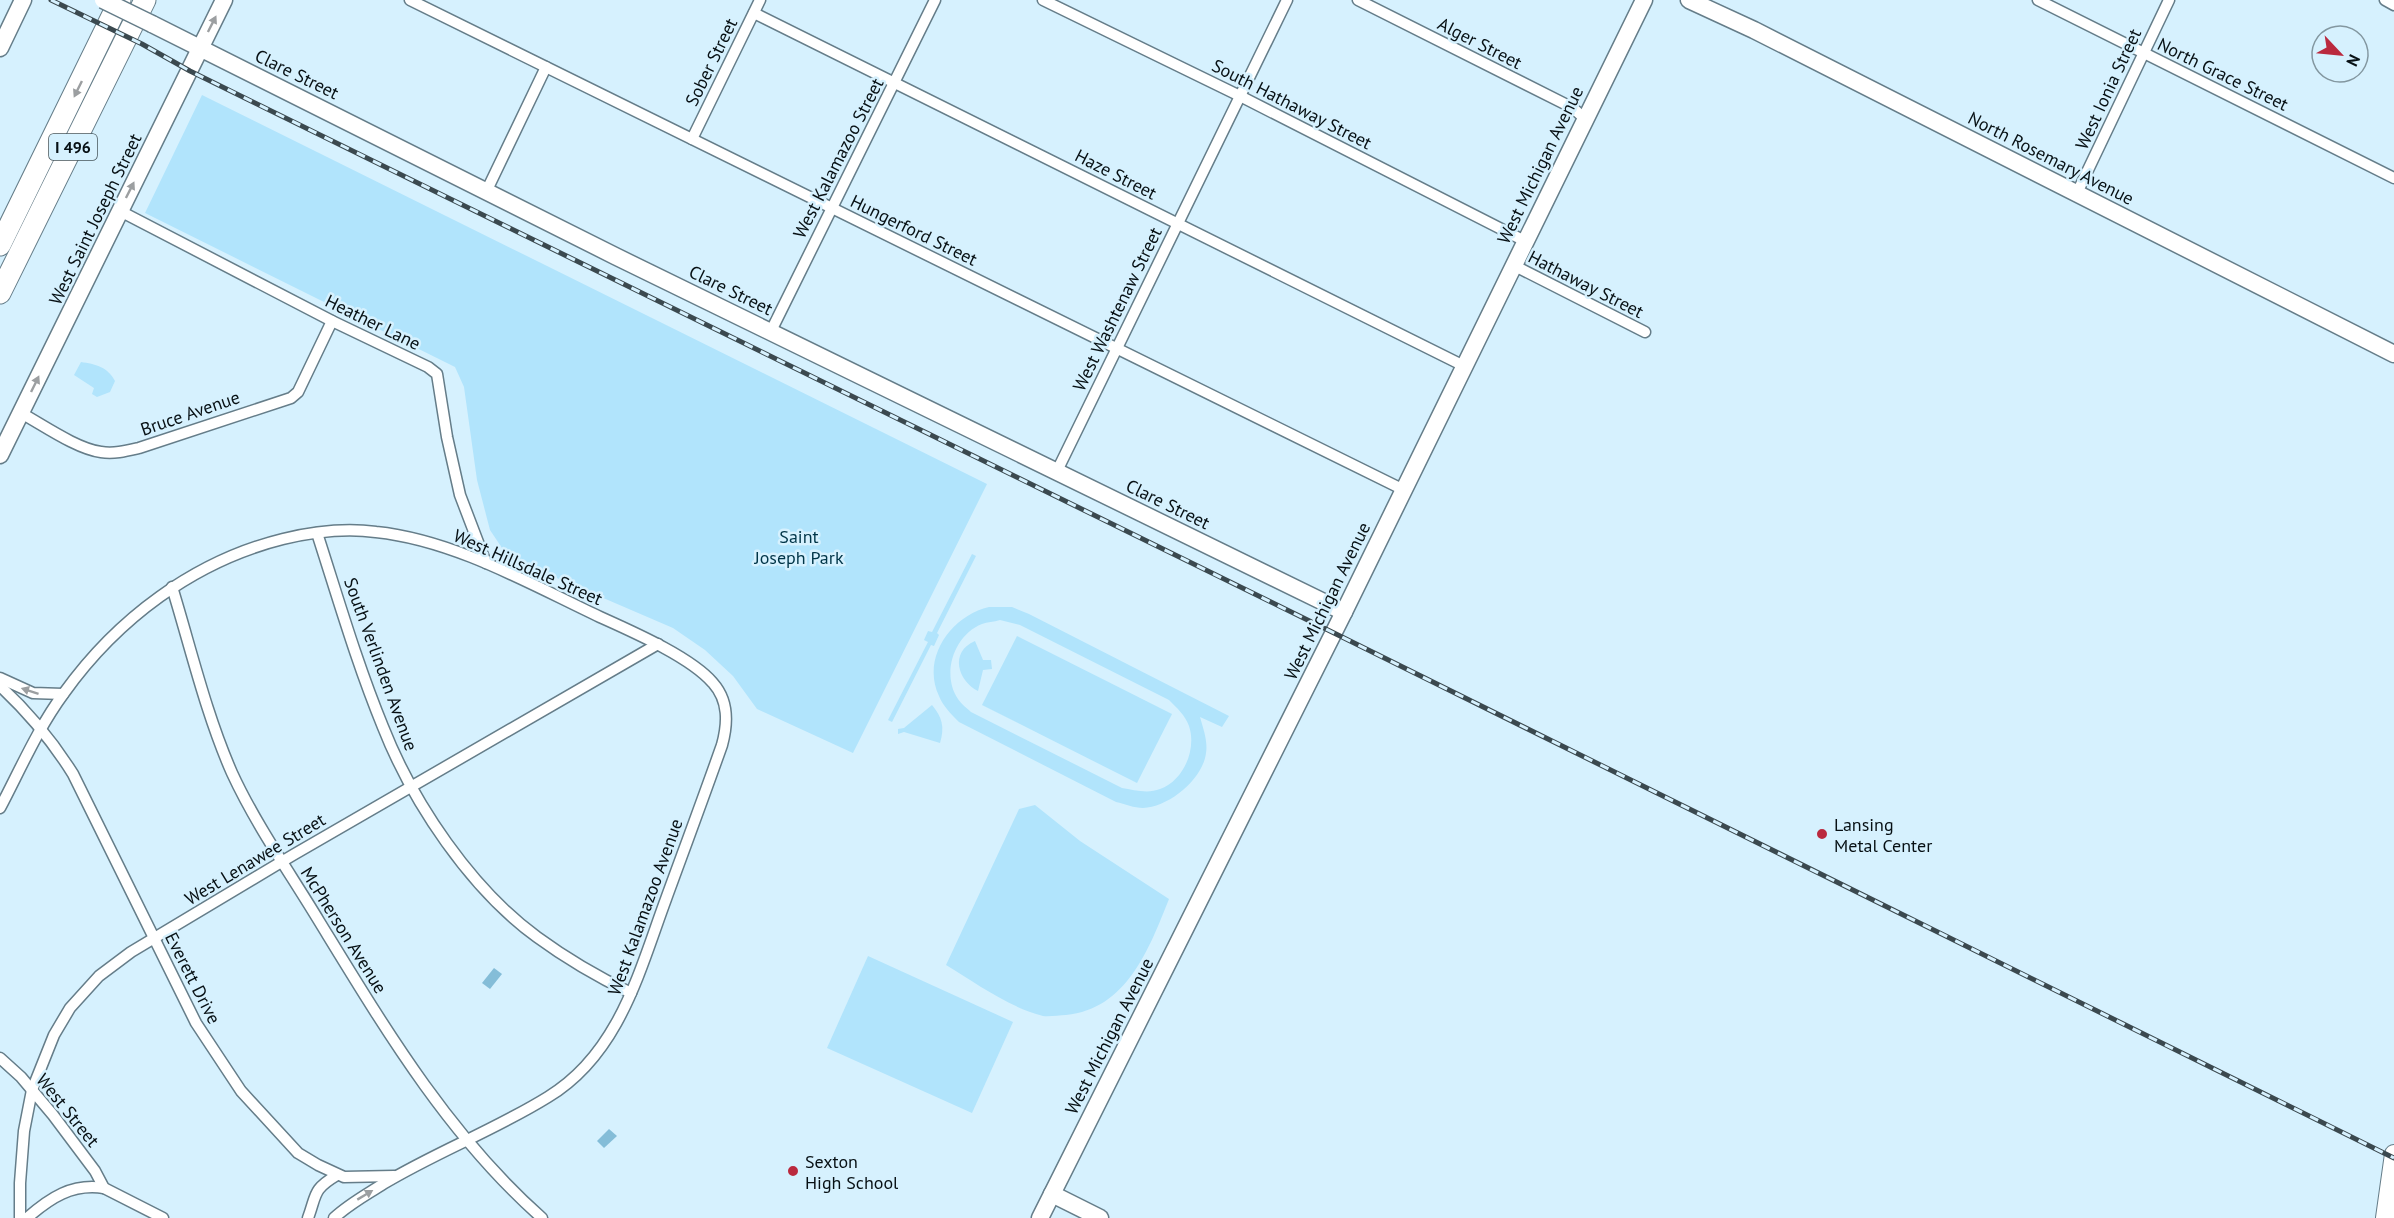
<svg xmlns="http://www.w3.org/2000/svg" width="2394" height="1218" viewBox="0 0 2394 1218" font-family="'PT Sans',sans-serif">
  <rect width="100%" height="100%" fill="#d6f1fe"/>
  <g fill="#b1e4fc" fill-rule="evenodd">
    <path d="M202,95L987,484L853,753L757,709L733,676L705,650L673,628L508,557L490,530L477,480L464,387L455,367L145,213Z"/>
    <path d="M81,362C95,364 108,367 115,381L110,392L97,397L92,394L94,388L74,375Z"/>
    <path d="M972,554L976,556L937,633L939,635L934,646L931,645L892,722L888,720L928,642L924,640L928,631L932,632Z"/>
    <path d="M989,607H1012L1029,614L1229,716L1222,727L1200,717C1203,728 1208,741 1206,753C1203,779 1169,807 1143,808C1134,808 1125,804 1116,802L959,722C951,714 943,706 939,696C921,658 951,616 989,607ZM1000,620L1020,625L1169,700C1177,708 1185,715 1189,726C1197,750 1183,781 1160,789C1148,794 1134,790 1122,788L971,712C967,708 961,704 958,699C941,674 954,635 982,624C987,622 994,622 1000,620Z"/>
    <path d="M1017,636L1172,714L1137,783L982,705Z"/>
    <path d="M975,641L983,660H991L992,669L983,670L978,691C958,681 949,652 975,641Z"/>
    <path d="M932,705C942,717 945,727 940,743L904,732L898,734V729L904,728Z"/>
    <path d="M1035,805L1080,841L1169,899C1149,949 1127,1009 1066,1015C1059,1015 1050,1017 1043,1016C1008,1007 976,983 946,965L1019,809Z"/>
    <path d="M868,956L1013,1022L972,1113L827,1048Z"/>
  </g>
  <g fill="#84bdd8">
    <path d="M494,968L502,974L490,989L482,983Z"/>
    <path d="M609,1129L617,1136L604,1148L597,1141Z"/>
  </g>
  <g fill="none" stroke-linecap="round" stroke-linejoin="round">
    <defs>
      <g id="street">
        <path d="M410,0L1404,490"/>
        <path d="M1043,0L1240,96L1525,241"/>
        <path d="M1358,0L1573,108L1585,119"/>
        <path d="M2038,0L2394,178"/>
        <path d="M2385,0L2394,5"/>
        <path d="M754,13L1464,366"/>
        <path d="M692,139L760,0"/>
        <path d="M487,190L546,67"/>
        <path d="M2077,193L2169,0"/>
        <path d="M120,211L332,321L428,367L437,374L447,437L460,495L486,563"/>
        <path d="M1513,265L1645,332"/>
        <path d="M771,331L935,0"/>
        <path d="M21,413C43,425 77,449 101,452C114,454 126,451 139,448L291,398L298,392L332,321"/>
        <path d="M1057,471L1287,0"/>
        <path d="M317,533C338,598 357,664 383,727C413,803 471,889 537,937C567,959 598,977 631,993"/>
        <path d="M172,587C191,649 206,714 232,773C256,825 290,873 319,921C384,1027 448,1135 542,1218"/>
        <path d="M0,678L33,693L63,694"/>
        <path d="M0,686C28,712 53,742 73,774L196,1023L241,1091L298,1153L318,1165L344,1177L394,1176"/>
        <path d="M0,808C20,770 38,728 64,693C117,619 194,561 283,539C312,532 346,528 376,532C454,540 530,584 600,617C631,631 691,657 713,683C729,701 728,723 722,745C704,796 685,847 666,899C639,972 619,1054 548,1097C495,1130 436,1152 383,1184C366,1195 349,1204 334,1218"/>
        <path d="M0,1058L21,1077L53,1115L95,1171L104,1188L163,1218"/>
        <path d="M20,1218V1183L24,1131L32,1090L54,1035L70,1008L99,976L131,952L293,855L658,644"/>
        <path d="M27,1218C50,1198 72,1183 104,1188"/>
        <path d="M308,1218C317,1194 312,1190 337,1175"/>
      </g>
      <g id="secondary">
        <path d="M1689,0L1754,30L2394,354"/>
        <path d="M152,24L615,256L1344,612"/>
        <path d="M0,48L23,0"/>
        <path d="M0,455L224,0"/>
        <path d="M1052,1194L1100,1218"/>
        <path d="M1040,1218L1344,612L1644,0"/>
      </g>
      <path id="primary" d="M2385,1218L2394,1154"/>
      <g id="highway">
        <path d="M0,245L120,0"/>
        <path d="M0,293L145,0"/>
      </g>
    </defs>
    <use href="#street" stroke="#657d89" stroke-width="13"/>
    <use href="#secondary" stroke="#657d89" stroke-width="19"/>
    <use href="#primary" stroke="#657d89" stroke-width="20"/>
    <use href="#highway" stroke="#657d89" stroke-width="23"/>
    <use href="#street" stroke="#fff" stroke-width="10"/>
    <use href="#secondary" stroke="#fff" stroke-width="16"/>
    <use href="#primary" stroke="#fff" stroke-width="18"/>
    <use href="#highway" stroke="#fff" stroke-width="21"/>
    <defs>
      <path id="rail" d="M51,0L142,44L190,71L1334,633L2394,1158"/>
    </defs>
    <use href="#rail" stroke="#3b494f" stroke-width="5"/>
    <use href="#rail" stroke="#d6f1fe" stroke-width="3" stroke-dasharray="9" stroke-linecap="butt"/>
    <defs>
      <path id="secondary-bridge" d="M103,0L152,24"/>
    </defs>
    <use href="#secondary-bridge" stroke="#657d89" stroke-width="19" stroke-linecap="butt"/>
    <use href="#secondary-bridge" stroke="#fff" stroke-width="16"/>
  </g>
  <defs><path id="oneway-solid" d="M-6-.8H1V-3.2L6.5 0L1 3.2V.8H-6Z" transform="scale(1.5)"/></defs>
  <g fill="#9c9fa1">
    <use href="#oneway-solid" transform="translate(212 24) rotate(-63)"/>
    <use href="#oneway-solid" transform="translate(78 89) rotate(116)"/>
    <use href="#oneway-solid" transform="translate(130 190) rotate(-63)"/>
    <use href="#oneway-solid" transform="translate(35 384) rotate(-64)"/>
    <use href="#oneway-solid" transform="translate(30 691) rotate(-162)"/>
    <use href="#oneway-solid" transform="translate(365 1195) rotate(-31)"/>
  </g>
  <g fill="#ba293e" stroke="#d6f1fe" stroke-width="2">
    <circle cx="1822" cy="834" r="6"/>
    <circle cx="793" cy="1171" r="6"/>
  </g>
  <g text-anchor="middle" dominant-baseline="central" stroke-width="5" stroke-linejoin="round" paint-order="stroke">
    <rect fill="#d6f1fe" stroke="#45545a" stroke-width="1.5" x="49" y="134" width="48" height="26" rx="4.5"/>
    <g font-size="16" font-weight="bold" fill="#071014">
      <text x="73" y="147">I 496</text>
    </g>
    <g font-size="18" fill="#071014" stroke="#d6f1fe">
      <text transform="translate(1480 43) rotate(27)">Alger Street</text>
      <text transform="translate(711 62) rotate(-64)">Sober Street</text>
      <text transform="translate(297 74) rotate(26)">Clare Street</text>
      <text transform="translate(2223 74) rotate(26)">North Grace Street</text>
      <text transform="translate(2108 89) rotate(-65)">West Ionia Street</text>
      <text transform="translate(1292 104) rotate(27)">South Hathaway Street</text>
      <text transform="translate(838 158) rotate(-63)">West Kalamazoo Street</text>
      <text transform="translate(2051 158) rotate(27)">North Rosemary Avenue</text>
      <text transform="translate(1540 165) rotate(-64)">West Michigan Avenue</text>
      <text transform="translate(1116 174) rotate(27)">Haze Street</text>
      <text transform="translate(95 219) rotate(-64)">West Saint Joseph Street</text>
      <text transform="translate(914 230) rotate(26)">Hungerford Street</text>
      <text transform="translate(1586 284) rotate(27)">Hathaway Street</text>
      <text transform="translate(731 290) rotate(26)">Clare Street</text>
      <text transform="translate(1117 309) rotate(-64)">West Washtenaw Street</text>
      <text transform="translate(373 322) rotate(26)">Heather Lane</text>
      <text transform="translate(190 413) rotate(-19)">Bruce Avenue</text>
      <text transform="translate(1168 504) rotate(26)">Clare Street</text>
      <text transform="translate(528 567) rotate(24)">West Hillsdale Street</text>
      <text transform="translate(1327 601) rotate(-64)">West Michigan Avenue</text>
      <text transform="translate(381 664) rotate(70)">South Verlinden Avenue</text>
      <text transform="translate(255 859) rotate(-31)">West Lenawee Street</text>
      <text transform="translate(645 907) rotate(-70)">West Kalamazoo Avenue</text>
      <text transform="translate(344 930) rotate(58)">McPherson Avenue</text>
      <text transform="translate(193 978) rotate(63)">Everett Drive</text>
      <text transform="translate(1109 1036) rotate(-63)">West Michigan Avenue</text>
      <text transform="translate(68 1110) rotate(51)">West Street</text>
    </g>
    <g font-size="18" fill="#003548" stroke="#d6f1fe">
      <text x="799" y="536">Saint<tspan x="799" dy="21">Joseph Park</tspan></text>
    </g>
    <g font-size="18" fill="#071014" stroke="#d6f1fe" text-anchor="start">
      <text x="1834" y="824">Lansing<tspan x="1834" dy="21">Metal Center</tspan></text>
      <text x="805" y="1161">Sexton<tspan x="805" dy="21">High School</tspan></text>
    </g>
  </g>
  <g transform="translate(2340 54) rotate(116)"><circle r="28" fill="#d6f1fe" stroke="#8397a0" stroke-width="1.5"/>
  <path d="M0-4.5L10 22L0 15L-10 22Z" fill="#ba293e"/>
  <text y="-9" font-size="16" font-weight="bold" text-anchor="middle" fill="#071014">N</text>
  </g>
</svg>
